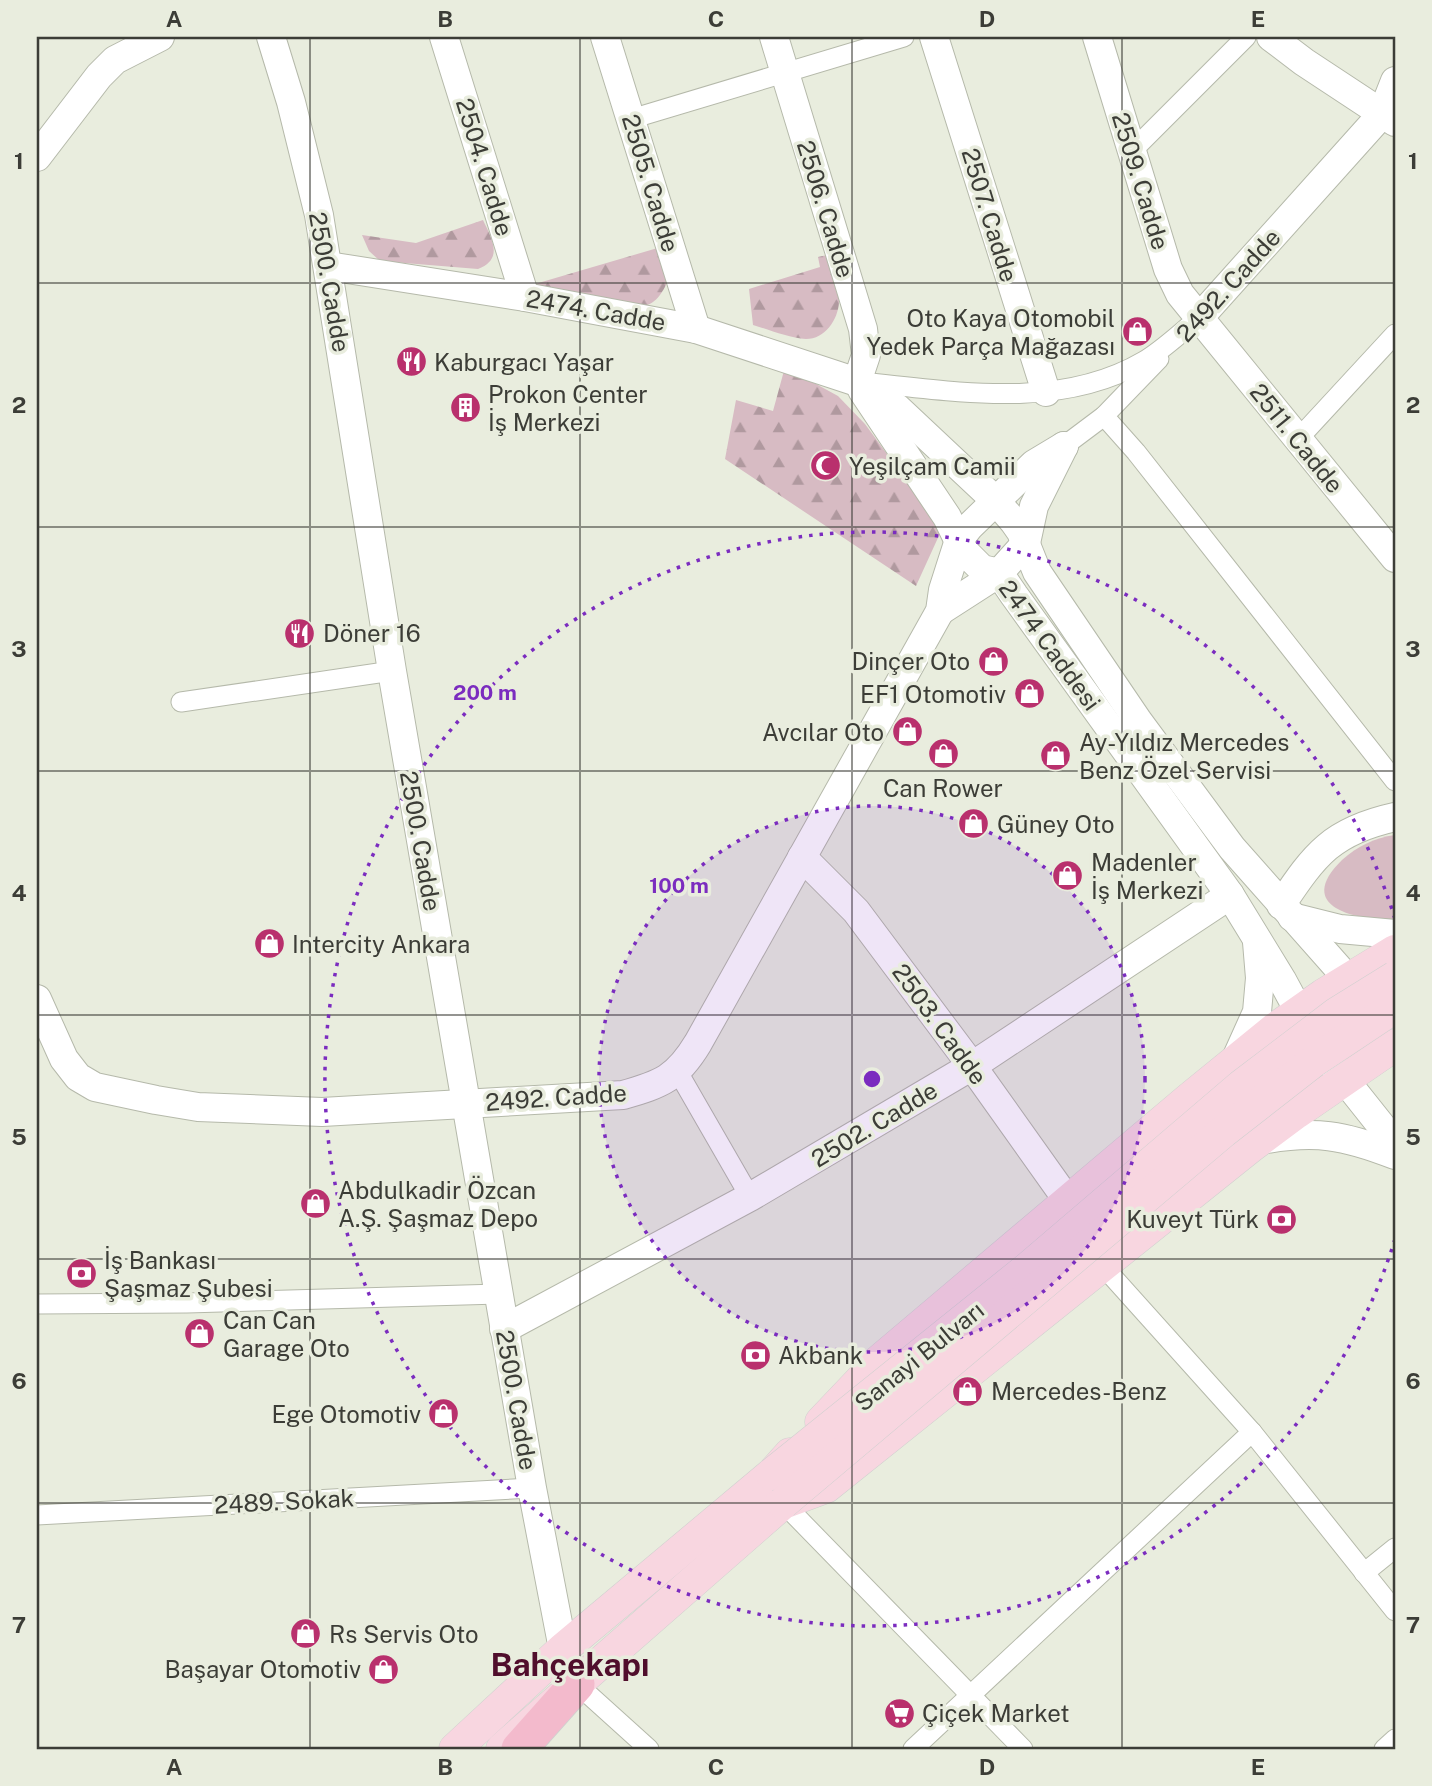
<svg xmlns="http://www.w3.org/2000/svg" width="1432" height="1786" viewBox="0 0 1432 1786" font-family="'Public Sans',sans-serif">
  <defs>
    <pattern id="forest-firs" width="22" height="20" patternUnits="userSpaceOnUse" patternTransform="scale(1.75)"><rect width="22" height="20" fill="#d7bbc3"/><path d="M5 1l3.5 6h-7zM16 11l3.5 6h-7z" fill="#b0999f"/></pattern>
  </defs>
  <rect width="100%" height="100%" fill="#e9edde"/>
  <path fill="#d7bbc3" d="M1395,835V920C1357,920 1293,908 1342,860C1358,846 1374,838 1395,835Z"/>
  <g fill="url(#forest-firs)">
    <path d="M483,220C492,239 504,259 478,269L380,261L369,251L362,235L416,243Z"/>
    <path d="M661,247L669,278C664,290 657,304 643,306L537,289L535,284Z"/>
    <path d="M827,255C831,269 840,289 839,302C838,320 825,339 806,339C789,338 770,330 753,325L749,289L820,267L818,257Z"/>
    <path d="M785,367L838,396L865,424L942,529L916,586L725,459L736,400L773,411Z"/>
  </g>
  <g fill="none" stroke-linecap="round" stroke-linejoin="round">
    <defs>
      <g id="street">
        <path d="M631,119L904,37"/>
        <path d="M1132,151L1246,37"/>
        <path d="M861,382C953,391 1059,411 1144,361C1164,349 1181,332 1199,318"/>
        <path d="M1104,416L1136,452L1395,781"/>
        <path d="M1298,439L1395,334"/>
        <path d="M1064,446L1104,416L1159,359"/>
        <path d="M181,702L392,671"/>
        <path d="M678,1072L750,1197"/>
        <path d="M1102,1265L1252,1432L1395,1611"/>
        <path d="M37,1304L187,1303L499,1294"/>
        <path d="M783,1503L1023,1749"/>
        <path d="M37,1515L532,1488"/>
        <path d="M1364,1573L1395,1548"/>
        <path d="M577,1684L649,1749"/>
        <path d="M913,1749L1252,1432"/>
        <path d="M1384,1749L1395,1739"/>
      </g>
      <g id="secondary">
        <path d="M271,37L291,102L319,215L392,671L532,1488L563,1649"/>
        <path d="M444,37L525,297"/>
        <path d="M605,37L696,329"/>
        <path d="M774,37L863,329L866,355L857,382"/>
        <path d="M934,37L1046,392"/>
        <path d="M1097,37L1168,269L1180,294L1395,558"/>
        <path d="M1271,37L1304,62L1395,122"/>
        <path d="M37,157L99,76L115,60L160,37"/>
        <path d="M328,266L525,297L696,329L857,382L897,408L996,501L1014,522L1021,532L1037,572L1138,721L1232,848L1363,996"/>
        <path d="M1199,318L1382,114L1395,81"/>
        <path d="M862,390L947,517L963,550L982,569L999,573L1014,595L1230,895L1282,980L1317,1045L1395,1143"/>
        <path d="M940,611L999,573L1026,543L1034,506L1064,446"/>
        <path d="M802,857L856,911L972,1066L1068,1201"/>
        <path d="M1281,905C1315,854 1332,831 1395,817"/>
        <path d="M1292,917L1340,929L1395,934"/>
        <path d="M37,999L64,1059L78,1077L95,1087L156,1100L198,1107L322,1112L623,1095C662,1084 677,1078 698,1043L940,611L943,590L959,540L969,527L1034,464L1064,446"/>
        <path d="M1235,1061L1257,1012L1260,978L1257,942"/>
        <path d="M1261,1140C1315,1130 1344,1135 1395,1155"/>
        <path d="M504,1329L750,1197L972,1066L1230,895"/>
      </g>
      <g id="primary">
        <path d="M821,1422L879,1361L1190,1098L1276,1028L1323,995L1395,951"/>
        <path d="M455,1749L563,1649L772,1474L790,1454"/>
        <path d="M502,1749L783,1503L826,1487L1249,1148L1296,1113L1395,1045"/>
      </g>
      <path id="highway" d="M519,1749L577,1684"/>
    </defs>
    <use href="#street" stroke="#b5b9aa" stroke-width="21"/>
    <use href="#secondary" stroke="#b5b9aa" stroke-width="30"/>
    <use href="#primary" stroke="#d0d0cf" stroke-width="33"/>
    <use href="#highway" stroke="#d0d0cf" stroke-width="37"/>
    <use href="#street" stroke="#fff" stroke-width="19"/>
    <use href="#secondary" stroke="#fff" stroke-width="28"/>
    <use href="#primary" stroke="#f8d6e0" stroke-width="32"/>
    <use href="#highway" stroke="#f3bacc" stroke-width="35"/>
    <defs>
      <g id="primary-bridge">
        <path d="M772,1474L1028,1268L1241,1086L1337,1013L1395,977"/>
        <path d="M783,1503L1223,1132L1314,1061L1395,1007"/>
      </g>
    </defs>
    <use href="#primary-bridge" stroke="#d0d0cf" stroke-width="33" stroke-linecap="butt"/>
    <use href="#primary-bridge" stroke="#f8d6e0" stroke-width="32"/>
  </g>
  <path fill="none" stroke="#3c3d37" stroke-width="2" stroke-opacity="0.55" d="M310,37V1749M580,37V1749M852,37V1749M1122,37V1749M37,283H1395M37,527H1395M37,771H1395M37,1015H1395M37,1259H1395M37,1503H1395"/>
  <circle cx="872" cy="1079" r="273" fill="#7b2cbf" fill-opacity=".12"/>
  <g fill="none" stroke="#7b2cbf" stroke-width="3.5" stroke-dasharray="3.5 7">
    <circle cx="872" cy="1079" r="273"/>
    <path d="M1395 1239A547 547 0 1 1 1395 919"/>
  </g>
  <defs>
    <symbol id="shop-disc" viewBox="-11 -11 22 22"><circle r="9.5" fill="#b9306d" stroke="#e9edde"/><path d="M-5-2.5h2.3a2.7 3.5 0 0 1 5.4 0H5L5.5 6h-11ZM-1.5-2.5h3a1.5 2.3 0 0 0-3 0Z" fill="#fff"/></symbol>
    <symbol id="restaurant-disc" viewBox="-11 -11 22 22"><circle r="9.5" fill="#b9306d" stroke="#e9edde"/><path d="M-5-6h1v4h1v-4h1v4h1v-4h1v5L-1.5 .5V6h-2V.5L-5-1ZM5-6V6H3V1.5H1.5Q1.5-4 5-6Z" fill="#fff"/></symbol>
    <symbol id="building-disc" viewBox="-11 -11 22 22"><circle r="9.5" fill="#b9306d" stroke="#e9edde"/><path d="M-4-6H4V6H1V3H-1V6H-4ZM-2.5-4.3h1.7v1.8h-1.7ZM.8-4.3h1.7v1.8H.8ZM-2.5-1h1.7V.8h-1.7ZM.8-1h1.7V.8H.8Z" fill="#fff"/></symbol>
    <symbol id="mosque-disc" viewBox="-11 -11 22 22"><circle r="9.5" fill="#b9306d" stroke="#e9edde"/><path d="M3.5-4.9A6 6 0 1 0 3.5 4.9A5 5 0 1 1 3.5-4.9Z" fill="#fff"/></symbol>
    <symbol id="bank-disc" viewBox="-11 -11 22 22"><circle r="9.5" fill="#b9306d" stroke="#e9edde"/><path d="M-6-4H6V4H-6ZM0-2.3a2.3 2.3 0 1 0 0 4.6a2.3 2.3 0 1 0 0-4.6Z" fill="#fff"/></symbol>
    <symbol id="supermarket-disc" viewBox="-11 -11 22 22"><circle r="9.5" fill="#b9306d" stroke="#e9edde"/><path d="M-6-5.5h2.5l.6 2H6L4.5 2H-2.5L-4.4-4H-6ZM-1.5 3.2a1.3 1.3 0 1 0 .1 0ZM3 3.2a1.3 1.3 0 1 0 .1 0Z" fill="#fff"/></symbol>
  </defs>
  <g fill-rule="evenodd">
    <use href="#shop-disc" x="1120" y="314" width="35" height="35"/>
    <use href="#restaurant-disc" x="394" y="344" width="35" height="35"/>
    <use href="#building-disc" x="448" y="390" width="35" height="35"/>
    <use href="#mosque-disc" x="808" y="448" width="35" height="35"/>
    <use href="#restaurant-disc" x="282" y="616" width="35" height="35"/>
    <use href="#shop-disc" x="976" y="644" width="35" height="35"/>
    <use href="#shop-disc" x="1012" y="676" width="35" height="35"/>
    <use href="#shop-disc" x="890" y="714" width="35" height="35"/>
    <use href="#shop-disc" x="926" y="736" width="35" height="35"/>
    <use href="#shop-disc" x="1038" y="738" width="35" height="35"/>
    <use href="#shop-disc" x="956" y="806" width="35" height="35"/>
    <use href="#shop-disc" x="1050" y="858" width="35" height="35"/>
    <use href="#shop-disc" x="252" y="926" width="35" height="35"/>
    <use href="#shop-disc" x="298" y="1186" width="35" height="35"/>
    <use href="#bank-disc" x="1264" y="1202" width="35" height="35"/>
    <use href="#bank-disc" x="64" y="1256" width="35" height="35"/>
    <use href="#shop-disc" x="182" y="1316" width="35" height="35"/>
    <use href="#bank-disc" x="738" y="1338" width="35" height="35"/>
    <use href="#shop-disc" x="950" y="1374" width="35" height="35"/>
    <use href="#shop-disc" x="426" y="1396" width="35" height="35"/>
    <use href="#shop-disc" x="288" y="1616" width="35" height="35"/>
    <use href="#shop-disc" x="366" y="1652" width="35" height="35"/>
    <use href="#supermarket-disc" x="882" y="1696" width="35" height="35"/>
  </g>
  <g text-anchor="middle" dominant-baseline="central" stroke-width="7" stroke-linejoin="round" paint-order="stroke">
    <g font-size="24" fill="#3c3d37" stroke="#e9edde">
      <text transform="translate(485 167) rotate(73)">2504. Cadde</text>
      <text transform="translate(1141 181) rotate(73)">2509. Cadde</text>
      <text transform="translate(651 183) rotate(73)">2505. Cadde</text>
      <text transform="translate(826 209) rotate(73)">2506. Cadde</text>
      <text transform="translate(990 215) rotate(73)">2507. Cadde</text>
      <text transform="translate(330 282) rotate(80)">2500. Cadde</text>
      <text transform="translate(1228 285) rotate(-48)">2492. Cadde</text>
      <text transform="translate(596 310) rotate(10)">2474. Cadde</text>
      <text transform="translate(1297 438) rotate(51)">2511. Cadde</text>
      <text transform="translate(1050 645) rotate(54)">2474 Caddesi</text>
      <text transform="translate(421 841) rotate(80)">2500. Cadde</text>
      <text transform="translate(940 1024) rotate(54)">2503. Cadde</text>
      <text transform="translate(556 1097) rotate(-4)">2492. Cadde</text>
      <text transform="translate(874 1124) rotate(-31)">2502. Cadde</text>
      <text transform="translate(919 1356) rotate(-39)">Sanayi Bulvarı</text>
      <text transform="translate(517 1400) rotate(80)">2500. Cadde</text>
      <text transform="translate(284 1501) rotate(-3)">2489. Sokak</text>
    </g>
    <g font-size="24" fill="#3c3d37" stroke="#e9edde" text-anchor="start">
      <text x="1115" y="318" text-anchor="end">Oto Kaya Otomobil<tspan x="1115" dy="28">Yedek Parça Mağazası</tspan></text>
      <text x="434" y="362">Kaburgacı Yaşar</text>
      <text x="488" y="394">Prokon Center<tspan x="488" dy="28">İş Merkezi</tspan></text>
      <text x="849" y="466">Yeşilçam Camii</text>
      <text x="323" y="633">Döner 16</text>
      <text x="970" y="661" text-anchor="end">Dinçer Oto</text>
      <text x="1006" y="694" text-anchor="end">EF1 Otomotiv</text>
      <text x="884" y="732" text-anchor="end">Avcılar Oto</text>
      <text x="1079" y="742">Ay-Yıldız Mercedes<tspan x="1079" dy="28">Benz Özel Servisi</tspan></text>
      <text x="943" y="788" text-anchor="middle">Can Rower</text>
      <text x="997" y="824">Güney Oto</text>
      <text x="1091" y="862">Madenler<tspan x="1091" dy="28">İş Merkezi</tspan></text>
      <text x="292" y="944">Intercity Ankara</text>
      <text x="338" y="1190">Abdulkadir Özcan<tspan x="338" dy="28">A.Ş. Şaşmaz Depo</tspan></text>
      <text x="1259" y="1219" text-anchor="end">Kuveyt Türk</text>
      <text x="104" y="1260">İş Bankası<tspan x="104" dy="28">Şaşmaz Şubesi</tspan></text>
      <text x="223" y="1320">Can Can<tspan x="223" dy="28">Garage Oto</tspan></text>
      <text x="778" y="1355">Akbank</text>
      <text x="991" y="1391">Mercedes-Benz</text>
      <text x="421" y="1414" text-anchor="end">Ege Otomotiv</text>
      <text x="329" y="1634">Rs Servis Oto</text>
      <text x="361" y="1669" text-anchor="end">Başayar Otomotiv</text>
      <text x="922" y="1713">Çiçek Market</text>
    </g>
    <g font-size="32" font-weight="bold" fill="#500e2c" stroke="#e9edde">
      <text x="570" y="1664">Bahçekapı</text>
    </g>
  </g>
  <circle cx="872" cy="1079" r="10" fill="#7b2cbf" stroke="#e9edde" stroke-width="3.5"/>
  <g font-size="21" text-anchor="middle" font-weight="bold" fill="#7b2cbf" stroke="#e9edde" stroke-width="7" stroke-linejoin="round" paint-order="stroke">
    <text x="485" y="700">200 m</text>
    <text x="679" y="893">100 m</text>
  </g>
  <rect width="1432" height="1786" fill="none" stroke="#e9edde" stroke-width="77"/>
  <rect x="38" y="38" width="1356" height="1710" fill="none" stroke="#3c3d37" stroke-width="2.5"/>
  <g font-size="23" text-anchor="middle" font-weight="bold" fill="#3c3d37">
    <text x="174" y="27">A</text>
    <text x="445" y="27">B</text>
    <text x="716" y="27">C</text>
    <text x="987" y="27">D</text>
    <text x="1258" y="27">E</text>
    <text x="19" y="169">1</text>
    <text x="1413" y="169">1</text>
    <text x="19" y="413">2</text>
    <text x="1413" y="413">2</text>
    <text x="19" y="657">3</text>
    <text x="1413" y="657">3</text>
    <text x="19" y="901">4</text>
    <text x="1413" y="901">4</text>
    <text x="19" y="1145">5</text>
    <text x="1413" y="1145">5</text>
    <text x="19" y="1389">6</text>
    <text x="1413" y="1389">6</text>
    <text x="19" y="1633">7</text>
    <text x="1413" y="1633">7</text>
    <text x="174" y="1775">A</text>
    <text x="445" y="1775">B</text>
    <text x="716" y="1775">C</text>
    <text x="987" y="1775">D</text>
    <text x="1258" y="1775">E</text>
  </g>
</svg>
